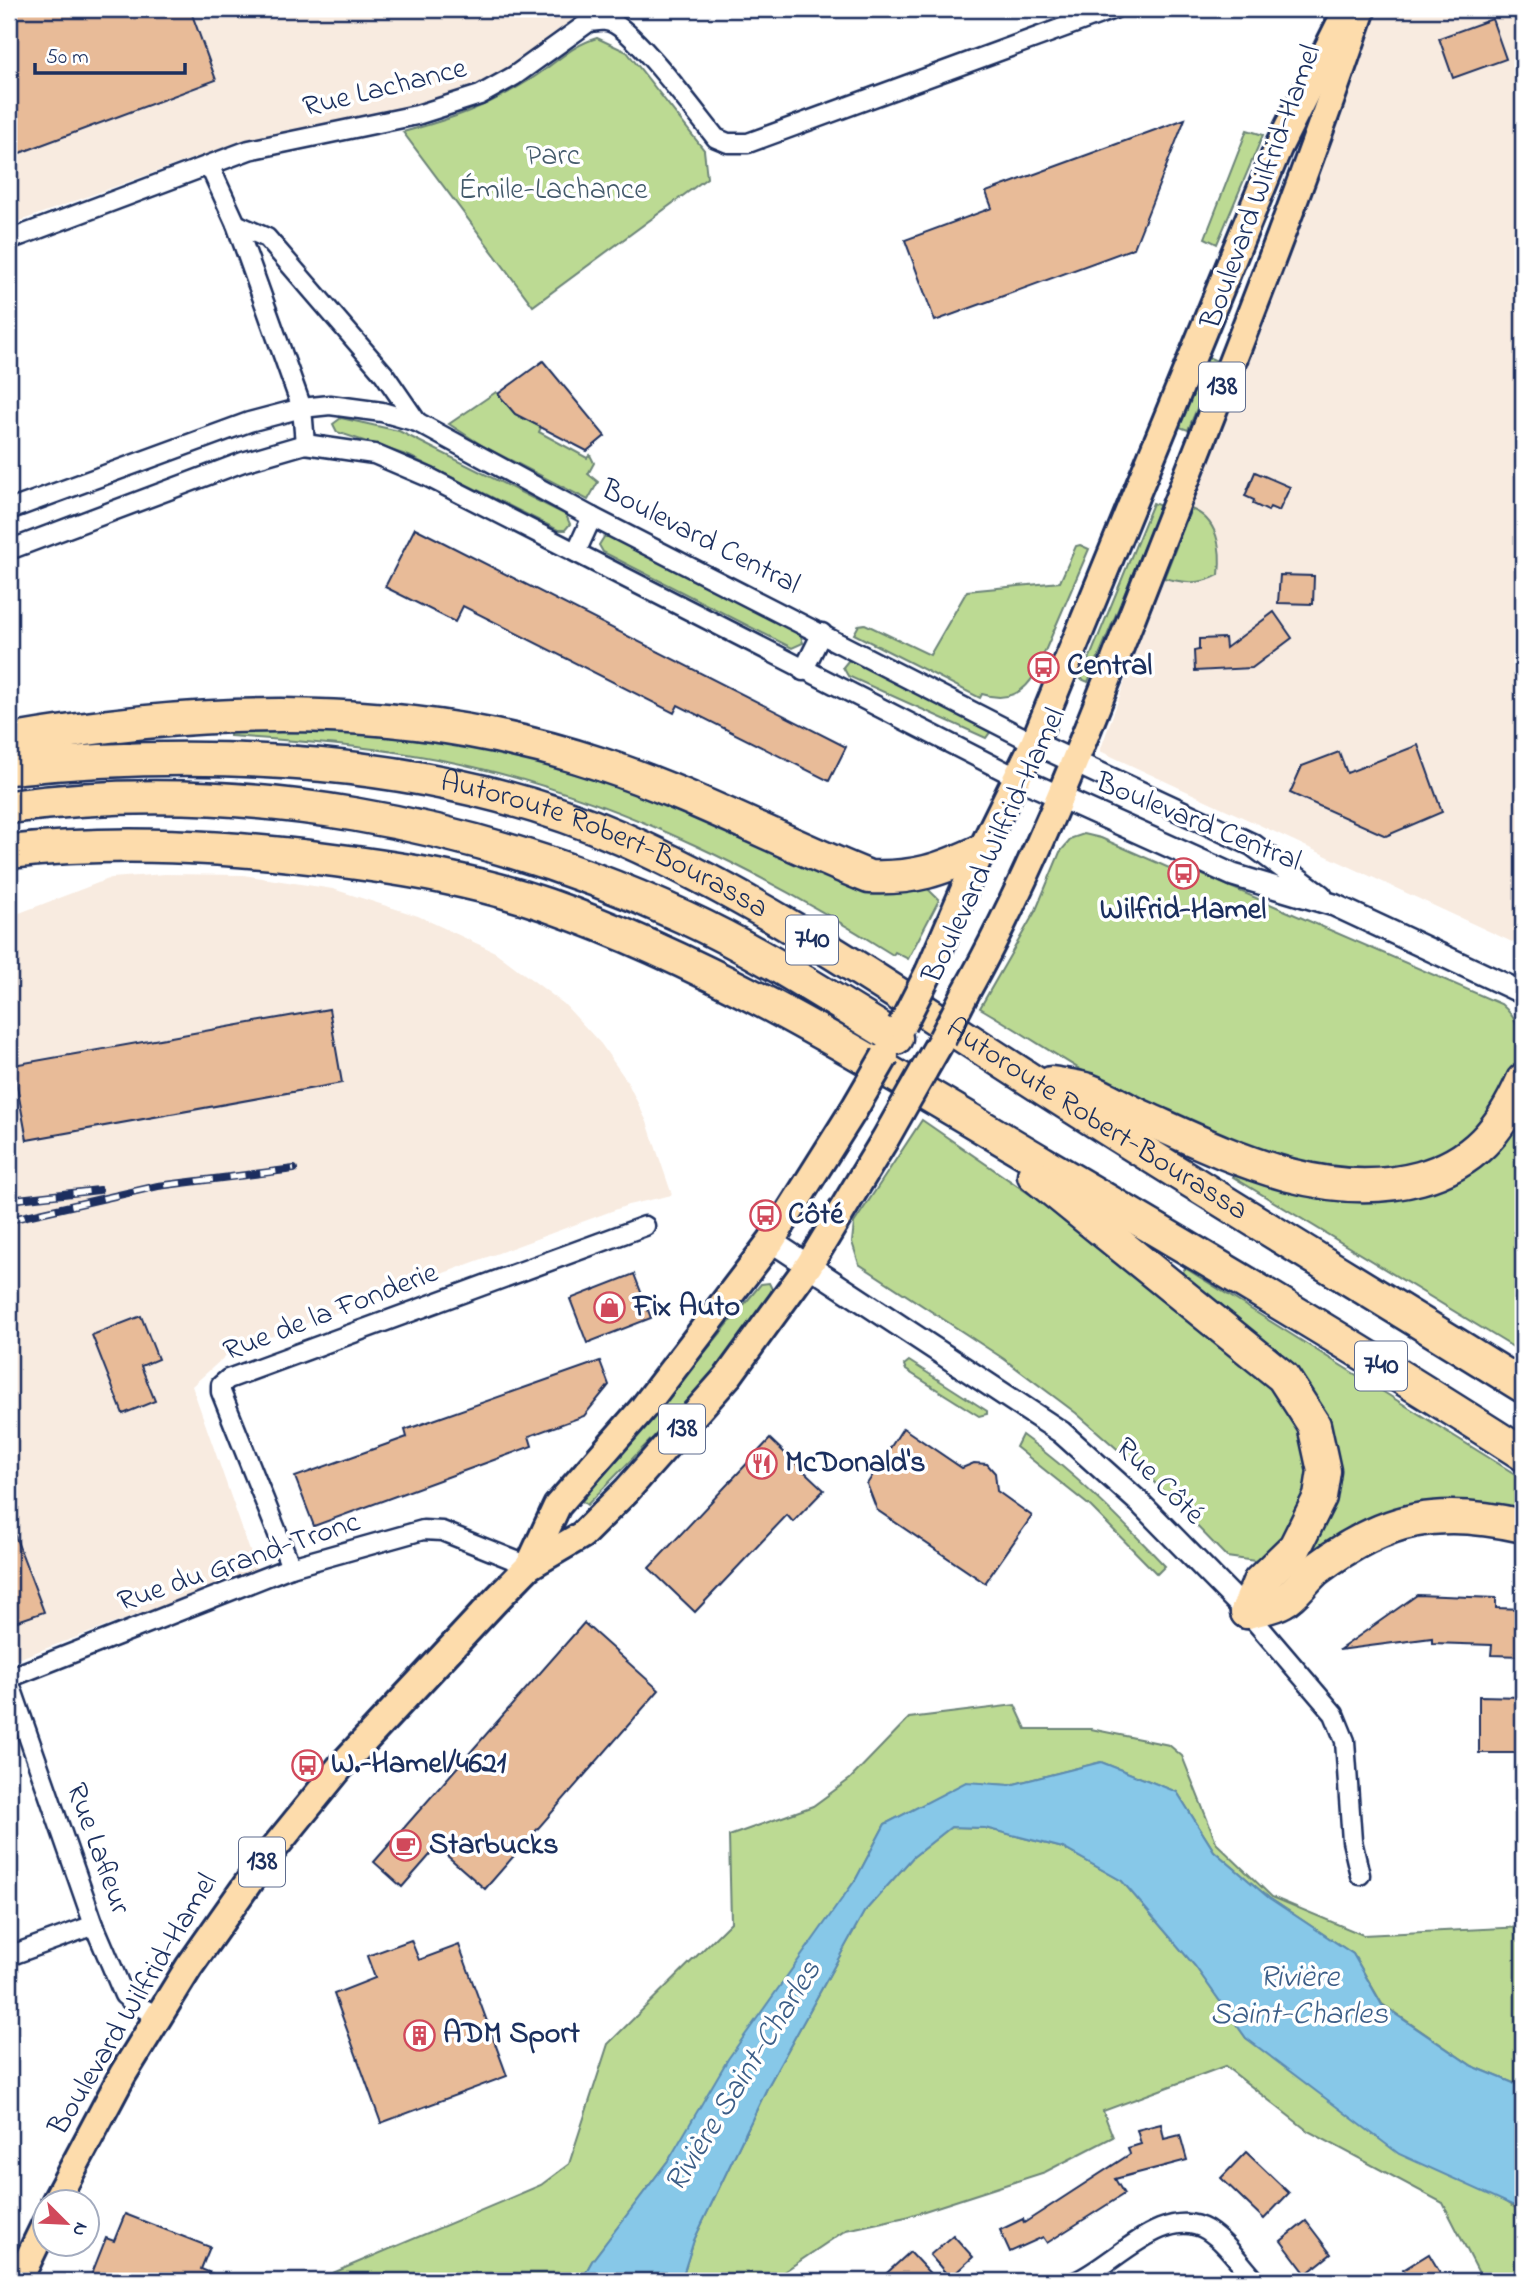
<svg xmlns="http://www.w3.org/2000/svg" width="1532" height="2290" viewBox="0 0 1532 2290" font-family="'Indie Flower',sans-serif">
  <rect width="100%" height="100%" fill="#fff"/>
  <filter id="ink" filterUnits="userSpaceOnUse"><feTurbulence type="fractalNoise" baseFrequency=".0143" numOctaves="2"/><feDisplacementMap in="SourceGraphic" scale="14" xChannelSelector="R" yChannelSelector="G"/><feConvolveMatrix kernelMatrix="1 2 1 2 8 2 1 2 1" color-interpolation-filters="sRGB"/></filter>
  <g filter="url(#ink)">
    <g fill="#f8ebe0">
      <path d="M9,9H606L560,35L516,73L413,113L194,158L9,225Z"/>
      <path d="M1379,9H1523V947L1100,751L1310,163Z"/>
      <path d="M165,874L243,875L333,889L418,916L495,952L564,1004L601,1044L627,1081L647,1122L672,1195L628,1205L230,1352L192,1386L257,1571L9,1662V917L111,878Z"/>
    </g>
    <g fill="#bcda93" stroke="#6c8478" stroke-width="2">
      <path d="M597,38L627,52L704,150L707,178L533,306L403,132C451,119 485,108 528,81C552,67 569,46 597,38Z"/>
      <path d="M1247,130L1263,135L1217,244L1205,238Z"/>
      <path d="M1208,357L1217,361L1188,430L1177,426Z"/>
      <path d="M496,392L515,414L541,427L539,432L587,458L590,455L594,463L588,474L598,482L588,500L483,446L449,424Z"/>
      <path d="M341,418L399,431L566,515L570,524L565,530H558L409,456L337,432L333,424Z"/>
      <path d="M1153,503L1161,506L1088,682L1081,679Z"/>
      <path d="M1191,509C1218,519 1222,549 1219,575C1201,585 1183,583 1164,578Z"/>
      <path d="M604,537H611L800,633L803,643L792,648L603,552L599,545Z"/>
      <path d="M1080,545L1089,549L1036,672C1024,694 1007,702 982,694L980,698L854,634L859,625L865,624L930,655L967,591L1060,582L1076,546Z"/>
      <path d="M853,660L991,731L986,738L848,676L843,667L848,661Z"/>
      <path d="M300,723L512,748L926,887L939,900L908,959L895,952L893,955C764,873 627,804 478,768C396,748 314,742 230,736V725Z"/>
      <path d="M1084,834L1101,838L1174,870L1172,877L1190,885L1196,872L1501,1004C1528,1027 1523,1055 1508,1084C1495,1109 1477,1138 1452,1153C1378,1196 1291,1163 1218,1134C1195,1125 1171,1118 1149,1107C1092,1080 1035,1040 980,1008L1036,910L1060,852L1072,838Z"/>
      <path d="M1523,1111L1520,1171L1523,1189V1353L1233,1177L1239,1166L1379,1195Z"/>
      <path d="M922,1120L1064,1218L1251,1364L1304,1422L1309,1484L1277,1550L1255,1561L1227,1557L1147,1475L1076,1413L1004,1359L859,1264L852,1242L854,1223Z"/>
      <path d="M1185,1268L1523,1479V1514L1453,1505L1315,1557L1307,1549L1330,1441L1179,1279Z"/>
      <path d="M769,1283L772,1289L770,1293L716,1367L674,1416L587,1505L582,1501L761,1284Z"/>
      <path d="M909,1361L987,1411V1414L979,1416L906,1370L904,1365Z"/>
      <path d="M1022,1435C1075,1473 1120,1519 1165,1566L1157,1574L1091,1507L1016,1447Z"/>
      <path d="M1015,1705L1026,1729H1091L1169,1745L1182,1756L1217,1844L1272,1897L1363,1935L1523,1927V2087L1472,2066L1382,2004L1353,1954L1269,1898L1214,1851L1177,1792L1101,1762L1010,1785L966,1783L885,1824L856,1879L670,2158L592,2261L581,2281H314L541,2185L569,2164L608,2044L731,1922L729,1836L813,1806L850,1779L909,1718Z"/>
      <path d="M951,1827L985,1828L1063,1848L1122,1881L1195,1966L1246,2038L1512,2206L1523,2210V2281H1483L1443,2203L1308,2131L1225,2066L1103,2111L1113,2137L1045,2172L906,2217L846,2230L770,2281H681L694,2240L768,2086L864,1912L913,1857Z"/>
    </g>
    <path fill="#87c8e8" stroke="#5c8bb1" stroke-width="2" d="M1101,1762L1177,1792L1214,1851L1269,1898L1353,1954L1382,2005L1472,2066L1523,2087V2210L1399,2154L1246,2038L1195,1966L1122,1881L1063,1848L985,1828L951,1827L913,1857L864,1912L768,2086L694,2240L681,2281H581L592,2261L670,2158L728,2059L856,1879L885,1824L966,1782L1010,1785Z"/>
    <g fill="#e8bb98" stroke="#1b2f5e" stroke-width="2">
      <path d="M9,9H190L216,80L9,157Z"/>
      <path d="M1492,19L1506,59L1453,78L1439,38Z"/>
      <path d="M1185,119L1134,248L935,321L905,240L992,208L986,192Z"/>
      <path d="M543,361L605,436L587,451L515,414L498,394Z"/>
      <path d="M1255,472L1290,487L1279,511L1270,507L1268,511L1253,504L1254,500L1245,496Z"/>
      <path d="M415,528L846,747L829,781L678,705L674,713L463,606L455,622L385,587Z"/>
      <path d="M1280,575L1314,576L1313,604L1278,603Z"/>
      <path d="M1274,612L1292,638L1252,668L1195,671L1194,651L1199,650V639L1225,638L1226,648Z"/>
      <path d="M1418,745L1442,812L1386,836L1290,793L1302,766L1339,752L1347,773Z"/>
      <path d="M329,1009L342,1083L27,1140L13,1065Z"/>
      <path d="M634,1274L651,1318L587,1343L570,1299Z"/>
      <path d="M141,1316L158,1359L141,1366L155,1401L123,1414L92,1335Z"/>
      <path d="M600,1361L609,1385L584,1416L529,1436L532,1446L314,1526L295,1477L407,1437L405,1430Z"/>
      <path d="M903,1428L962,1468L974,1463L987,1464L995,1473L997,1491L1032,1516L985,1583L877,1510L867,1484Z"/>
      <path d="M770,1439L824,1490L793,1522L787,1515L695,1612L649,1568Z"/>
      <path d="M9,1520L44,1612L9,1624Z"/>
      <path d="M1417,1595L1496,1598V1608L1523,1609V1656L1491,1655L1492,1645L1432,1643V1638L1339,1650Z"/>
      <path d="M584,1623L659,1690L485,1889L437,1847L402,1887L374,1862Z"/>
      <path d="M1479,1696L1523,1697V1753H1479Z"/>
      <path d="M411,1940L419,1960L459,1945L507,2076L381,2123L334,1994L375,1978L367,1956Z"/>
      <path d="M1161,2124L1164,2139L1180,2135L1187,2160L1115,2179L1124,2194L1047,2243L1043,2237L1010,2252L1000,2230L1023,2219L1024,2223L1130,2154L1128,2148L1141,2144L1137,2130Z"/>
      <path d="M1246,2152L1289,2193L1264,2219L1221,2178Z"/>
      <path d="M125,2214L210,2247L201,2269L230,2281H89L106,2238L114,2241Z"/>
      <path d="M1306,2221L1331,2254L1306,2274L1281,2241Z"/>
      <path d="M953,2235L973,2257L950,2278L930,2255Z"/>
      <path d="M910,2252L937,2281H878Z"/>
      <path d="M1429,2254L1445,2281H1409L1403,2270Z"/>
    </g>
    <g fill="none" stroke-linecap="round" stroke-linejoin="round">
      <defs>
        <g id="minor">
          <path d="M210,167L236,224L302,408L305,444"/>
          <path d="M236,224L267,238L384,374L417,422"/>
          <path d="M9,240L249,150L417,115L480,95L514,76L589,22C599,21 606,19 615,24C641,39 695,112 716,138L728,143H748L1114,9"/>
          <path d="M9,510L249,422L302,408L330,405L382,412L417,422L592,517L1034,743"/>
          <path d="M9,550L243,462L305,444L374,454L428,477L1016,777"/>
          <path d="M576,552L592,517"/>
          <path d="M803,671L822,633"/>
          <path d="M291,1567L221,1392V1385L228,1379L645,1226"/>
          <path d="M1247,1612L1334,1714L1345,1741L1352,1841L1360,1875"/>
          <path d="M9,1678L291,1567L423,1530L442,1531L529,1566"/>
          <path d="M9,1681L94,1925L124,1995L136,2005L159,2016"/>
          <path d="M9,1956L94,1925"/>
          <path d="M1077,2281C1114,2265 1164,2204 1207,2230C1226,2242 1241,2265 1256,2281"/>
        </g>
        <g id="tertiary">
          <path d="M1034,743L1253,845L1321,896"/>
          <path d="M1016,777L1233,875L1334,905L1523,993"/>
          <path d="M771,1241L1061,1432L1139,1502L1247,1612"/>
        </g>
        <g id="primary">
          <path d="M929,972L981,851L1034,743L1278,148L1347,10"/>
          <path d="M965,994C1043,854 1098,702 1157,553C1228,373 1300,193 1362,9"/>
          <path d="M923,1072L942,1039"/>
          <path d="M529,1566L557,1506L644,1407L771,1241L853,1111"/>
          <path d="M55,2202L123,2074L189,1967L262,1863L341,1766L494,1602L529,1566L582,1535L627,1490L729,1375L809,1265L884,1141"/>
          <path d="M18,2281L46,2223"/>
        </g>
        <g id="motorway">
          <path d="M9,741C206,706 408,700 600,764C692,794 779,841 869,877C914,879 940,870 981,851"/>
          <path id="s1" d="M9,768C209,748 435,756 623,839C767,903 897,994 1029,1079C1192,1184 1359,1284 1523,1386"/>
          <path d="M9,807C238,776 476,821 684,917C758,951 827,996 896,1038"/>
          <path d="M9,852C118,840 225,846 334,860C406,869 478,881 547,905C723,967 884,1069 1043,1163C1205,1258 1366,1353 1523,1454"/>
          <path d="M1051,1083C1063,1085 1077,1086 1088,1090C1107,1097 1126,1110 1145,1118C1230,1156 1325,1204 1420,1178C1474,1163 1501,1130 1523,1080"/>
          <path d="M1034,1175L1283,1377L1314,1425L1324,1471L1320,1497L1295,1547L1259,1582L1247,1612"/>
          <path d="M1247,1612C1258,1609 1273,1607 1283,1601C1296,1594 1306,1577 1318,1568C1387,1516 1440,1507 1523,1526"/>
        </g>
      </defs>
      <use href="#minor" stroke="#1b2f5e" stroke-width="23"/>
      <use href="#tertiary" stroke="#1b2f5e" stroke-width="26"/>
      <use href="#primary" stroke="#1b2f5e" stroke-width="32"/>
      <use href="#motorway" stroke="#1b2f5e" stroke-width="37"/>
      <use href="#minor" stroke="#fff" stroke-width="18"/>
      <use href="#tertiary" stroke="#fff" stroke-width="21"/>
      <use href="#primary" stroke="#fddcac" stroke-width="26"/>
      <use href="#motorway" stroke="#fddcac" stroke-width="32"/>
      <defs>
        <g id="rail">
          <path d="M9,1200L99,1190"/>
          <path d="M9,1220L158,1186L294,1169"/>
        </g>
      </defs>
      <use href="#rail" stroke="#1b2f5e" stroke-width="8"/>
      <use href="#rail" stroke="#fff" stroke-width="5" stroke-dasharray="16" stroke-linecap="butt"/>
      <defs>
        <g id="primary-bridge">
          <path d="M902,1025L929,972"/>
          <path d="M942,1039L965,994"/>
          <path d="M853,1111L885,1056"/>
          <path d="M884,1141L923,1072"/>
        </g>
      </defs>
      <use href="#primary-bridge" stroke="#1b2f5e" stroke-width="32" stroke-linecap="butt"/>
      <use href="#primary-bridge" stroke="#fddcac" stroke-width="26"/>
    </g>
  </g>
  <defs>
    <symbol id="bus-ring" viewBox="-11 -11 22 22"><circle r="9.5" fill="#fff" stroke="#d1495b" stroke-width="1.5"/><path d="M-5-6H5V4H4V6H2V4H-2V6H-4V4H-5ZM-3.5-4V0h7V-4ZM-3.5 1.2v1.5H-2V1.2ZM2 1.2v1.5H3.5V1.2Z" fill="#d1495b"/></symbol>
    <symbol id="shop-ring" viewBox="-11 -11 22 22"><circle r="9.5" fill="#fff" stroke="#d1495b" stroke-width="1.5"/><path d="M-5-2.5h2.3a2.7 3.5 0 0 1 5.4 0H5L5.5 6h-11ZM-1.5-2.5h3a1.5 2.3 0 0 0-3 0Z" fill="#d1495b"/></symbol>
    <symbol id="restaurant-ring" viewBox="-11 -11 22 22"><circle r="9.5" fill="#fff" stroke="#d1495b" stroke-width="1.5"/><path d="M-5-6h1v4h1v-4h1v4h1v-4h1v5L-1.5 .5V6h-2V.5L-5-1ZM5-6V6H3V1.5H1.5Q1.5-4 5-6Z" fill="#d1495b"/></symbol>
    <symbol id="cafe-ring" viewBox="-11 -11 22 22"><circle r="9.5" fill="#fff" stroke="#d1495b" stroke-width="1.5"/><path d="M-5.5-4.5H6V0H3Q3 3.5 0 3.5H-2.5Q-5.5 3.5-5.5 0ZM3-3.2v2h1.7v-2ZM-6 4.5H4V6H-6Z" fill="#d1495b"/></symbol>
    <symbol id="building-ring" viewBox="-11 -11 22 22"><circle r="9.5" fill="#fff" stroke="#d1495b" stroke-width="1.5"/><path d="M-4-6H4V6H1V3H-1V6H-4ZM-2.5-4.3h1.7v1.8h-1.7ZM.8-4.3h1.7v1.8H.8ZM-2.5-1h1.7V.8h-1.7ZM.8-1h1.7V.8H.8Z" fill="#d1495b"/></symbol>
  </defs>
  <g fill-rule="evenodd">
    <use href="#bus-ring" x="1026" y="650" width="35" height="35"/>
    <use href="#bus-ring" x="1166" y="856" width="35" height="35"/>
    <use href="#bus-ring" x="748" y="1198" width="35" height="35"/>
    <use href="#shop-ring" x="592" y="1290" width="35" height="35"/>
    <use href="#restaurant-ring" x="744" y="1446" width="35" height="35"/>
    <use href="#bus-ring" x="290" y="1748" width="35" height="35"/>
    <use href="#cafe-ring" x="388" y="1828" width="35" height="35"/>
    <use href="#building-ring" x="402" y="2018" width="35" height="35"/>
  </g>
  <g text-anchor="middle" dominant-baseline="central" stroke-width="7" stroke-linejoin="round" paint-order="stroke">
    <g fill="#fff" stroke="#5f6d8e" stroke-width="2">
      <rect x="1199" y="362.5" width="46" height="49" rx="5"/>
      <rect x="786" y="915.5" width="52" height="49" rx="5"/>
      <rect x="1355" y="1341.5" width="52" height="49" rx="5"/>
      <rect x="659" y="1404.5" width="46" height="49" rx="5"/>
      <rect x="239" y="1837.5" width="46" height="49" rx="5"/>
    </g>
    <g font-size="28" font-weight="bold" fill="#1b2f5e">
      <text x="1222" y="387">138</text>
      <text x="812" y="940">740</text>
      <text x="1381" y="1366">740</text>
      <text x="682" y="1429">138</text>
      <text x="262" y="1862">138</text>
    </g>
    <g font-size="30" fill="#1b2f5e" stroke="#fff">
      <text transform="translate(385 89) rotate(-14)">Rue Lachance</text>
      <text transform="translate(1262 187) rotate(-70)">Boulevard Wilfrid-Hamel</text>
      <text transform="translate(700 538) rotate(27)">Boulevard Central</text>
      <text transform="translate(1198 823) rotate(22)">Boulevard Central</text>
      <text transform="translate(995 846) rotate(-65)">Boulevard Wilfrid-Hamel</text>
      <text stroke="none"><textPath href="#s1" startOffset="609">Autoroute Robert-Bourassa</textPath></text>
      <text stroke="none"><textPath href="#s1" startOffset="1176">Autoroute Robert-Bourassa</textPath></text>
      <text transform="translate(331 1313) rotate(-21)">Rue de la Fonderie</text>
      <text transform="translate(1159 1482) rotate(44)">Rue Côté</text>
      <text transform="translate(239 1563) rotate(-19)">Rue du Grand-Tronc</text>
      <text transform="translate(97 1849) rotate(70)">Rue Lafleur</text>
      <text transform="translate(134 2005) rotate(-59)">Boulevard Wilfrid-Hamel</text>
    </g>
    <g font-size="30" fill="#435a6b" stroke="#fff">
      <text x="553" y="157">Parc<tspan x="553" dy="34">Émile-Lachance</tspan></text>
    </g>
    <g font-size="30" font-weight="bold" fill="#1b2f5e" stroke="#fff" text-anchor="start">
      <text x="1067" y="667">Central</text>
      <text x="1183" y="911" text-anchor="middle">Wilfrid-Hamel</text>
      <text x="788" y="1216">Côté</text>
      <text x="633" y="1308">Fix Auto</text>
      <text x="785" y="1464">McDonald's</text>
      <text x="331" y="1765">W.-Hamel/4621</text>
      <text x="429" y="1846">Starbucks</text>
      <text x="443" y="2035">ADM Sport</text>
    </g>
    <g font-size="32" font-style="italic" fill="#3b5d87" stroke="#fff">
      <text x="1299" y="1978">Rivière<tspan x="1299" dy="37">Saint-Charles</tspan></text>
      <text transform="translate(744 2077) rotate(-58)">Rivière Saint-Charles</text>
    </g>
  </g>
  <rect width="1532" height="2290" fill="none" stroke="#fff" stroke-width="35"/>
  <rect x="18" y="18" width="1497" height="2255" fill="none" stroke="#1b2f5e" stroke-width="2.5" filter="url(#ink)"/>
  <g transform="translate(66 2223) rotate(114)"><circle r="33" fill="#ffffff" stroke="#a4acbf" stroke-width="2"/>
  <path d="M0-5L12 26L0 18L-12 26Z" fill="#d1495b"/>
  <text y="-10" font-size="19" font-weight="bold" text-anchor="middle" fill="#1b2f5e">N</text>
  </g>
  <path d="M35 63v10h150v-10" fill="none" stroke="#1b2f5e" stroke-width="3.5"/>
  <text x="46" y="63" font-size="21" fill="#1b2f5e" stroke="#ffffff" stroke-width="5" paint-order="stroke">50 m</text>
</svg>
